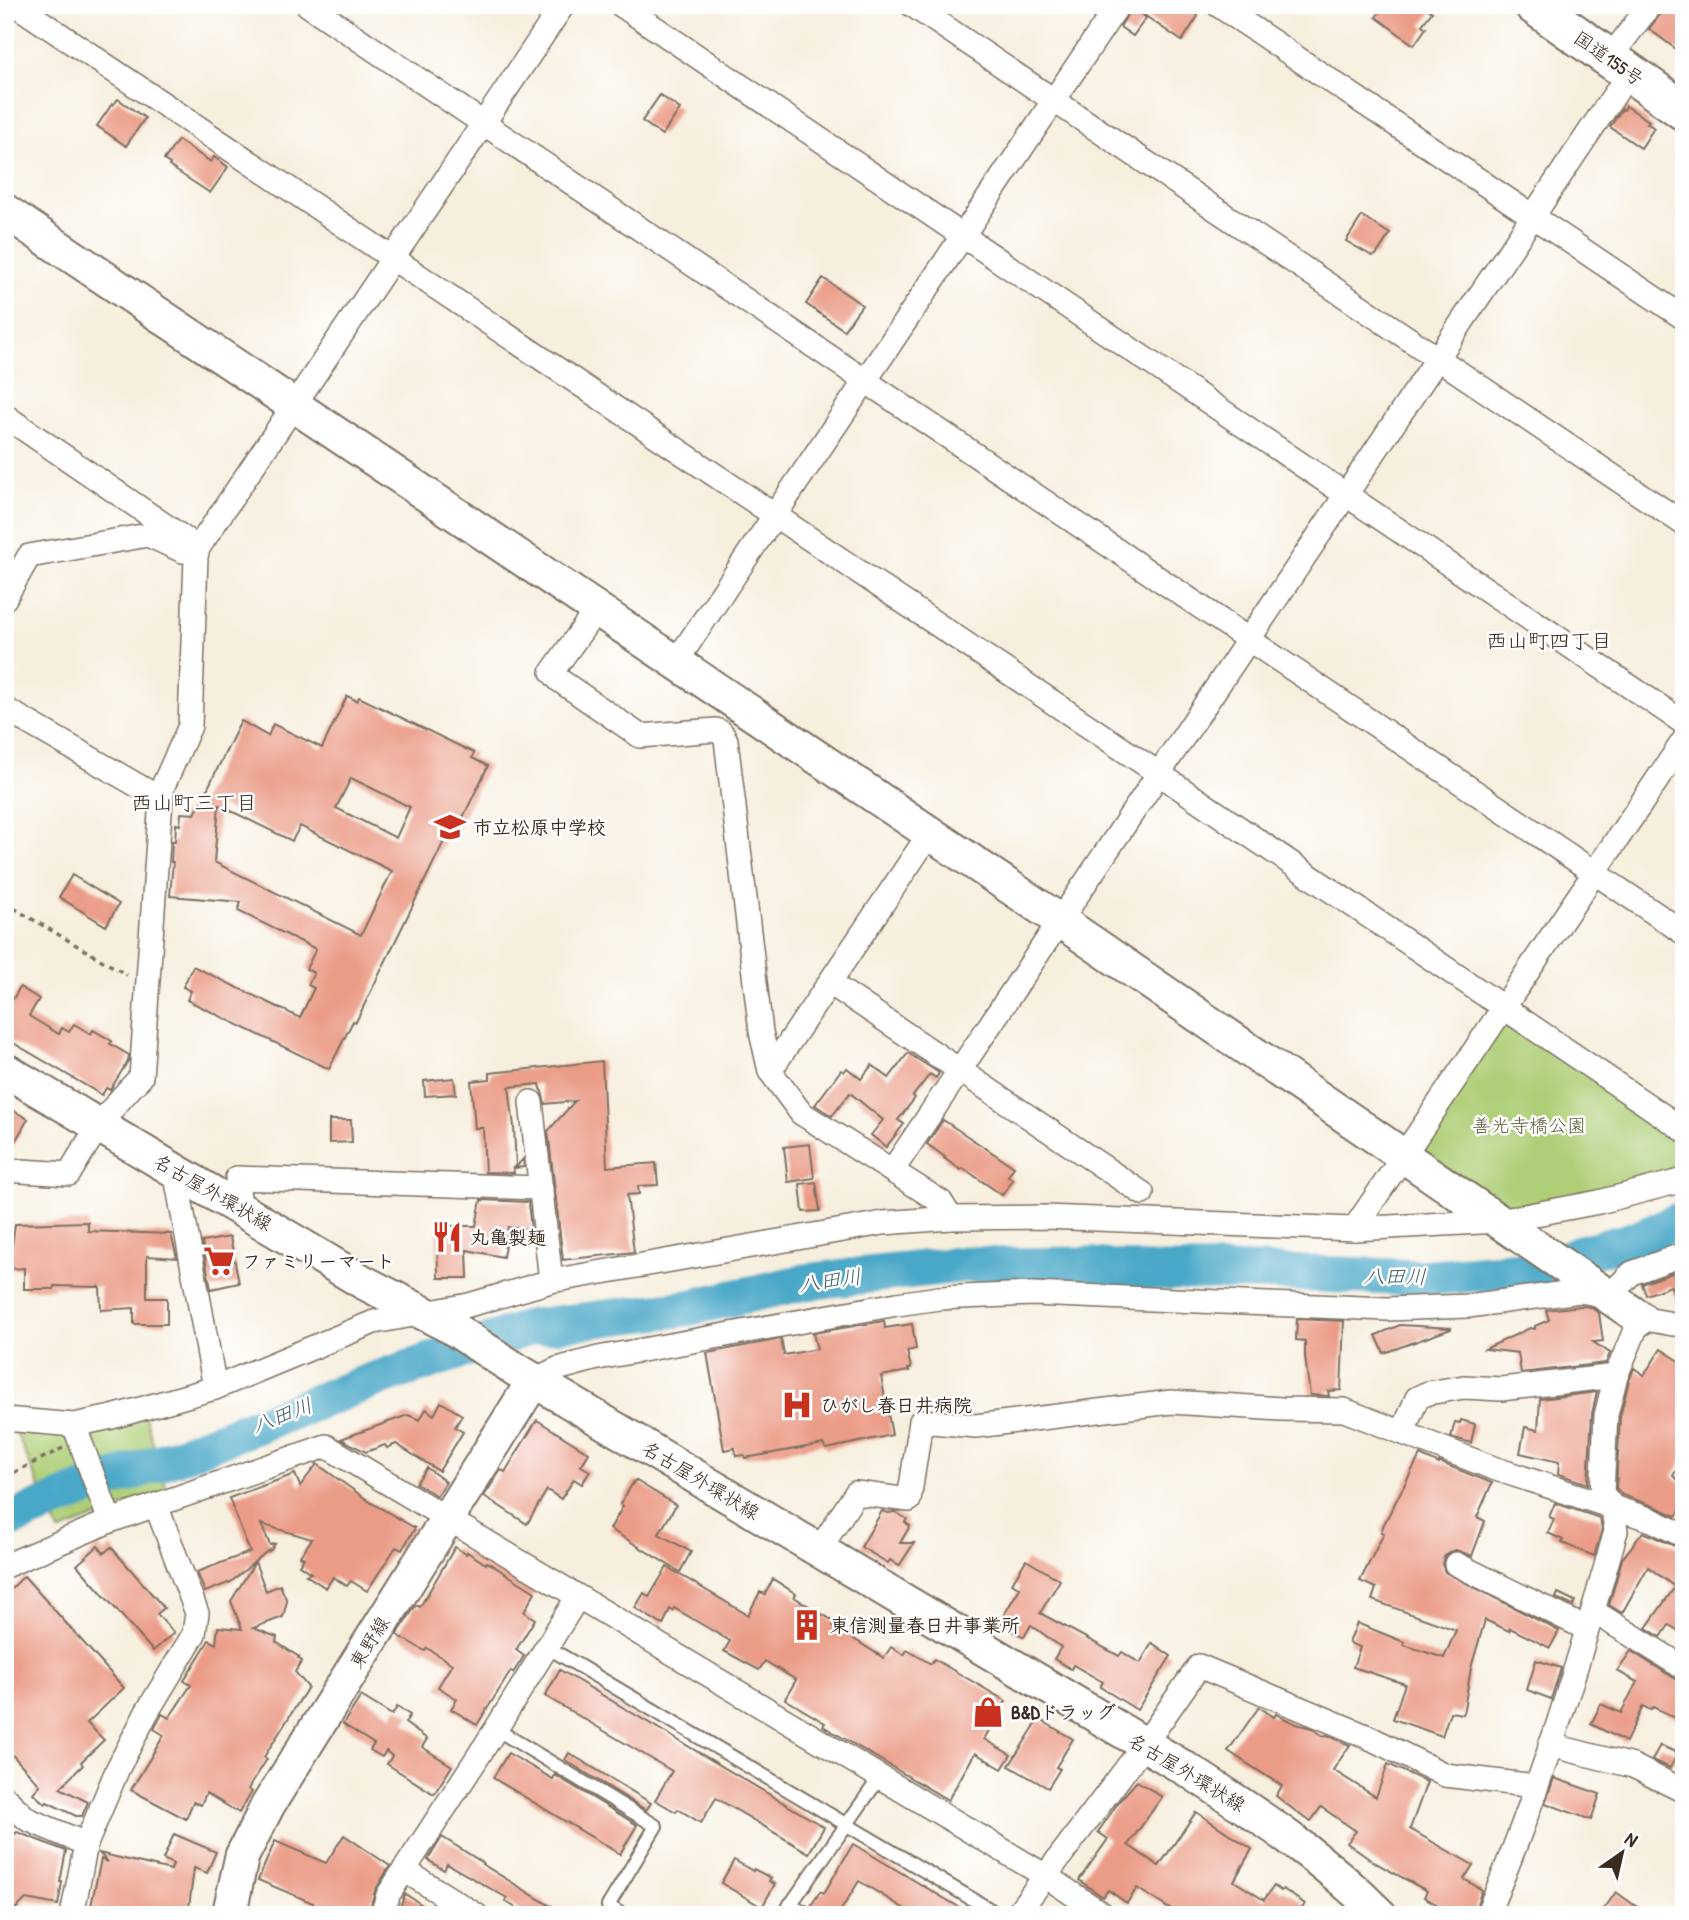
<svg xmlns="http://www.w3.org/2000/svg" width="1689" height="1920" viewBox="0 0 1689 1920" font-family="'Patrick Hand','Klee One',sans-serif">
  <rect width="100%" height="100%" fill="#fff"/>
  <filter id="ink" filterUnits="userSpaceOnUse"><feTurbulence type="fractalNoise" baseFrequency=".0143" numOctaves="2"/><feDisplacementMap in="SourceGraphic" scale="14" xChannelSelector="R" yChannelSelector="G"/><feConvolveMatrix kernelMatrix="1 2 1 2 8 2 1 2 1" color-interpolation-filters="sRGB"/></filter>
  <filter id="wash" filterUnits="userSpaceOnUse"><feTurbulence type="fractalNoise" baseFrequency=".00686" numOctaves="4" result="noise"/><feDisplacementMap in="SourceGraphic" scale="28" xChannelSelector="R" yChannelSelector="G"/><feGaussianBlur stdDeviation="1.57" result="paint"/><feColorMatrix in="noise" values="0 0 0 0 0 0 0 0 0 0 0 0 0 0 0 0 0 1.4 0 .05"/><feComposite in="paint" operator="in"/></filter>
  <g filter="url(#wash)">
    <rect width="100%" height="100%" fill="#f7efde"/>
    <g fill="#aecf77" stroke="#747c4a" stroke-width="2">
      <path d="M1508,1016L1684,1134V1174L1582,1197L1503,1208L1424,1153L1422,1143Z"/>
      <path d="M145,1416L167,1490L59,1532L15,1430Z"/>
    </g>
    <g fill="none" stroke-linecap="round" stroke-linejoin="round">
      <path stroke="#48a7c7" stroke-width="37" d="M5,1522L88,1488L180,1455L371,1381L531,1327L688,1308L805,1282L967,1264L1002,1266L1084,1265L1149,1272H1256L1422,1278L1546,1267L1577,1254L1630,1241L1684,1219"/>
    </g>
    <g id="blocks">
      <g fill="#eb9c87" fill-rule="evenodd">
        <path d="M1150,5H1182L1198,16L1182,41L1144,15Z"/>
        <path d="M1385,5H1424L1432,12L1422,25L1426,28L1414,45L1376,17Z"/>
        <path d="M1667,5H1684V55L1649,29Z"/>
        <path d="M1131,8L1146,18L1133,36L1120,27Z"/>
        <path d="M660,95L680,109L662,135L642,121Z"/>
        <path d="M118,99L145,118L126,146L97,126L112,104L113,105Z"/>
        <path d="M1626,106L1649,121L1647,123L1654,128L1641,148L1610,127L1622,109L1624,110Z"/>
        <path d="M178,140L211,162L214,157L228,167L210,193L169,166L170,164L164,160Z"/>
        <path d="M1362,216L1390,234L1376,255L1372,256L1346,241Z"/>
        <path d="M823,278L862,305L844,330L806,304Z"/>
        <path d="M347,696L357,701L359,697L474,753L472,758L488,766L454,836L448,833L356,1022L353,1021L329,1069L187,1000L191,991L183,987L193,966L300,1018L314,988L308,985L314,973L306,969L316,949L238,911L241,902L170,896L173,862H171L172,841H175L176,824L180,825L181,813L195,814L241,721L268,736L273,724L322,748ZM351,778L410,807L396,838L336,808ZM219,805L292,841L300,826L392,871L361,935L214,862Z"/>
        <path d="M72,875L119,904L106,926L59,897Z"/>
        <path d="M20,987L39,999L29,1016L59,1034L62,1028L69,1032L74,1024L91,1034L93,1030L112,1041L110,1044L129,1055L128,1061L110,1090L106,1088L102,1095L5,1038V1001L10,1004Z"/>
        <path d="M908,1053L939,1073L936,1078L930,1074L913,1096L915,1098L898,1120L904,1124L886,1147L871,1135L883,1120L850,1093L832,1116L815,1105L841,1070L844,1072L847,1068L861,1079L872,1065L889,1078Z"/>
        <path d="M602,1061L607,1167L656,1163L658,1185L638,1186L639,1194L627,1195L634,1252L563,1260L548,1131L575,1101L545,1104L540,1084L509,1087L514,1127L516,1167L523,1159L524,1167L513,1168L514,1173L485,1172L483,1128H475L471,1081L490,1079V1073Z"/>
        <path d="M454,1078L456,1094L425,1096L424,1081Z"/>
        <path d="M5,1106L28,1119L7,1156H5Z"/>
        <path d="M329,1120H351L352,1142L329,1143Z"/>
        <path d="M943,1120L1014,1167L1008,1176L1013,1180L1002,1195L963,1168L961,1170L944,1158L945,1157L927,1144Z"/>
        <path d="M810,1144L814,1178L788,1182L784,1147Z"/>
        <path d="M816,1182L820,1211L803,1212L800,1184Z"/>
        <path d="M481,1200L528,1202L531,1230L508,1227L503,1257L467,1250L468,1278H438L437,1226H476Z"/>
        <path d="M88,1222V1231L171,1234L177,1258L147,1256V1298H167V1324H134V1308L101,1310L100,1287L54,1286V1289H24V1268L12,1269L11,1252L15,1224Z"/>
        <path d="M230,1237L239,1283L211,1289L202,1242Z"/>
        <path d="M1681,1270L1684,1275V1310H1681L1671,1286L1646,1295L1642,1284Z"/>
        <path d="M1582,1306L1590,1307L1599,1313L1603,1341L1593,1342L1610,1353L1606,1363L1521,1373L1518,1353L1485,1349L1530,1328L1535,1329V1326L1549,1320L1546,1310Z"/>
        <path d="M1297,1319L1344,1321L1341,1390L1328,1391L1329,1396L1310,1395L1305,1357V1341L1296,1340Z"/>
        <path d="M884,1321L885,1328L912,1324L916,1349L907,1351L911,1368L908,1369L909,1371L881,1376L892,1435L826,1449L823,1444L745,1458L744,1455L736,1456L735,1448L724,1450L707,1353L781,1339L784,1355L817,1349L813,1333Z"/>
        <path d="M1400,1325L1451,1328V1329L1384,1353L1376,1335Z"/>
        <path d="M1661,1349L1684,1364V1457L1673,1476L1684,1484V1505L1676,1516L1656,1507L1622,1495L1616,1488L1620,1417L1629,1380L1634,1368L1644,1375Z"/>
        <path d="M1597,1392L1592,1414L1588,1484L1558,1474L1559,1462L1520,1453L1525,1427L1538,1430L1540,1399Z"/>
        <path d="M441,1402L462,1415L455,1427L463,1432L439,1471L396,1444L387,1448L385,1445L366,1452L341,1439L408,1415L420,1420L426,1409L434,1415Z"/>
        <path d="M537,1420L589,1453L581,1466L590,1471L582,1484L574,1479L561,1499L547,1490L527,1524L484,1496L501,1470L505,1472Z"/>
        <path d="M1461,1420L1475,1424L1471,1443L1451,1437L1455,1422L1460,1423Z"/>
        <path d="M1420,1455L1439,1464V1462L1492,1483L1477,1517L1485,1521L1472,1556L1456,1550L1449,1552L1444,1557L1442,1564L1445,1572L1559,1631L1550,1648L1510,1628L1509,1631L1485,1620L1471,1668L1463,1714L1450,1712L1442,1736L1393,1719L1405,1684L1353,1667L1360,1647L1349,1643L1357,1623L1404,1642V1645L1444,1658L1456,1630L1372,1600L1376,1588L1360,1581L1384,1533L1381,1532L1384,1524Z"/>
        <path d="M317,1464L370,1502L415,1528L402,1550L396,1547L367,1591L351,1581L347,1586L333,1577L326,1588L306,1575L311,1573L299,1565L304,1558L300,1556L312,1539L261,1524L270,1545L275,1544L271,1550L266,1552L231,1582L205,1592L197,1572L250,1552L229,1498L295,1474L300,1486Z"/>
        <path d="M427,1468L446,1482L437,1496L416,1483Z"/>
        <path d="M635,1480L676,1505L659,1534L691,1552L680,1572L610,1529L623,1506L620,1504Z"/>
        <path d="M1555,1503L1600,1518L1602,1530L1594,1556L1562,1543L1563,1540L1548,1533L1554,1519L1549,1517Z"/>
        <path d="M882,1511L888,1513L895,1512L907,1519L905,1522L910,1526L900,1543H914L899,1566L890,1560L888,1563L861,1547Z"/>
        <path d="M1643,1532L1684,1550V1634L1669,1625L1661,1637L1646,1628L1675,1587L1648,1567L1622,1613L1609,1605L1622,1559Z"/>
        <path d="M98,1546L104,1553L111,1547L164,1608L157,1614L174,1633L153,1651L77,1565Z"/>
        <path d="M455,1547L466,1554L467,1552L486,1564L487,1562L535,1592L524,1612L535,1619L516,1650L524,1656L513,1673L511,1671L477,1725L451,1709L457,1699L438,1687L452,1664L427,1648L425,1651L397,1635L416,1605L420,1607Z"/>
        <path d="M1026,1560L1060,1580L1040,1613L1119,1656L1122,1652L1140,1663L1152,1643L1171,1656L1137,1710L1100,1687L1103,1682L1073,1665L1071,1669L1054,1659L1061,1647L1031,1625L1024,1637L999,1623L1020,1588L1012,1583Z"/>
        <path d="M255,1562L266,1591L280,1585L287,1601L283,1617L253,1628L277,1637L276,1642L299,1657L298,1658L302,1661L295,1672L308,1687L264,1757L267,1759L248,1789L252,1792L239,1813L206,1793L201,1805L193,1802L186,1819L131,1790L164,1735L154,1729L159,1720L162,1714L169,1718L191,1685L184,1681L209,1640L216,1644L218,1627L242,1629L231,1601Z"/>
        <path d="M667,1567L748,1615L760,1592L765,1594L773,1579L796,1594L794,1597L835,1622L833,1626L884,1658L891,1647L904,1655L907,1650L931,1664L934,1659L1006,1701L984,1739L1011,1755L1002,1769L975,1753L948,1800L823,1726L825,1723L785,1699L796,1680L765,1661L759,1670L724,1651L730,1641L674,1608L673,1611L670,1609L663,1625L635,1608L644,1593L649,1597Z"/>
        <path d="M24,1576L124,1688L87,1723L104,1740L81,1762L83,1765L60,1788L88,1802L82,1816H76L47,1802L45,1804L33,1793L40,1785L5,1747V1595Z"/>
        <path d="M1558,1593L1575,1601L1573,1606L1556,1598Z"/>
        <path d="M1631,1651L1677,1680L1684,1682L1680,1690L1684,1692V1722L1653,1707L1650,1710L1643,1706L1626,1742L1591,1724L1601,1704L1621,1713L1637,1682L1617,1671Z"/>
        <path d="M1536,1660L1561,1668L1551,1699L1527,1690Z"/>
        <path d="M560,1670L824,1827L809,1853L716,1798L701,1823L678,1809L676,1812L655,1800L672,1771L545,1696Z"/>
        <path d="M361,1696L392,1715L397,1707L410,1715L405,1723L427,1739L422,1747L452,1766L434,1794L387,1764L392,1756L386,1751L382,1757L370,1750L374,1744L343,1724Z"/>
        <path d="M1259,1707L1274,1717L1276,1714L1296,1724L1312,1728L1323,1736L1327,1735L1350,1745L1333,1770L1376,1797L1388,1764L1427,1782L1410,1829L1473,1865L1464,1879L1482,1890L1473,1915H1432L1438,1905L1424,1897L1427,1891L1372,1861L1347,1843L1356,1831L1321,1807L1311,1821L1303,1817L1276,1796L1282,1786L1228,1751Z"/>
        <path d="M1039,1719L1073,1739L1056,1767L1060,1769L1048,1788L1009,1766Z"/>
        <path d="M1660,1745L1675,1752V1759L1670,1768L1652,1760Z"/>
        <path d="M508,1753L553,1779L555,1775L637,1825L620,1854L493,1778Z"/>
        <path d="M569,1753L651,1803L646,1810L565,1760Z"/>
        <path d="M1554,1778L1600,1794L1591,1820L1545,1803Z"/>
        <path d="M1137,1781L1162,1797L1128,1845L1159,1866L1196,1812L1252,1849L1234,1881L1264,1900L1274,1886L1281,1891L1283,1889L1305,1904L1297,1915H1179L1137,1888L1127,1903L1108,1890L1103,1897L1079,1880L1108,1839L1098,1832L1120,1800Z"/>
        <path d="M17,1832L66,1851L60,1882H62L58,1905L26,1899L9,1915H5V1844Z"/>
        <path d="M174,1834L216,1852L207,1873L194,1868L188,1915H89L101,1859L108,1862L99,1853L171,1870L173,1864L163,1859Z"/>
        <path d="M344,1835L390,1866L375,1891L368,1915H310L313,1903L258,1880L275,1841L326,1863Z"/>
        <path d="M442,1837L483,1863L482,1864L565,1915H527L505,1901L507,1898L447,1864L444,1870L428,1860Z"/>
        <path d="M853,1844L972,1915H915L859,1881L838,1915H824L811,1906L820,1891L824,1893Z"/>
        <path d="M734,1860L753,1871L754,1869L771,1878L769,1881L775,1884L762,1907L721,1883Z"/>
        <path d="M1616,1892L1648,1915H1600Z"/>
        <path d="M405,1894L438,1915H397Z"/>
      </g>
    </g>
  </g>
  <g filter="url(#ink)">
    <use href="#blocks" fill-opacity="0" stroke="#7d6f61" stroke-width="2"/>
    <g fill="none" stroke-linecap="round" stroke-linejoin="round">
      <defs>
        <g id="lane">
          <path d="M547,1647L999,1915"/>
          <path d="M496,1729L656,1826L608,1906L623,1915"/>
          <path d="M790,1904L809,1915"/>
          <path d="M783,1915L880,1777"/>
        </g>
        <g id="street">
          <path d="M16,5L1158,773L1684,1130"/>
          <path d="M308,5L1684,933"/>
          <path d="M621,5L1684,723"/>
          <path d="M912,5L1684,524"/>
          <path d="M1218,5L1684,318"/>
          <path d="M1609,59L1650,5"/>
          <path d="M5,416L198,548"/>
          <path d="M5,598L29,556L148,535L183,551"/>
          <path d="M597,609L552,672L559,680L640,736L716,730L721,732L726,740L761,1032L770,1071L801,1113L941,1202L951,1218"/>
          <path d="M676,662L1118,5"/>
          <path d="M5,709L161,799"/>
          <path d="M830,983L1142,1193"/>
          <path d="M770,1071L930,833"/>
          <path d="M531,1102L551,1281"/>
          <path d="M5,1170L69,1174C91,1136 109,1109 141,1077L161,799L163,786L190,726L196,557L198,548L563,5"/>
          <path d="M175,1171L215,1388"/>
          <path d="M892,1171L1629,73"/>
          <path d="M240,1208L237,1178L541,1188"/>
          <path d="M1354,1229L1499,1221L1599,1202L1684,1180"/>
          <path d="M534,1380L557,1369L598,1358L897,1304L939,1298L1033,1294L1387,1309L1468,1306L1580,1291L1608,1296L1632,1273L1684,1254"/>
          <path d="M5,1419L74,1425L112,1417L215,1388L374,1322L469,1305L551,1281L883,1223L951,1218L1045,1217L1354,1229L1684,740"/>
          <path d="M74,1425L110,1521"/>
          <path d="M1403,1432L1417,1398L1428,1393L1464,1387L1501,1389L1616,1376"/>
          <path d="M819,1550L856,1493L909,1500L921,1421L976,1426L1171,1402L1282,1409L1344,1410L1493,1468L1652,1520L1684,1536"/>
          <path d="M1456,1564L1587,1629"/>
          <path d="M5,1566L110,1521L326,1446L1044,1875L1104,1915"/>
          <path d="M1593,1611L1684,1668"/>
          <path d="M1550,1745L1633,1766L1684,1791"/>
          <path d="M5,1798L27,1819L86,1844"/>
          <path d="M404,1870L476,1915"/>
          <path d="M72,1915L86,1844L118,1768L147,1712L194,1634L197,1613L156,1505"/>
          <path d="M382,1915L388,1895L496,1729L577,1598"/>
          <path d="M1016,1915L1144,1745L1199,1666L1366,1736L1445,1775L1535,1786"/>
          <path d="M1487,1915C1540,1791 1579,1661 1616,1531L1613,1507L1602,1493L1606,1415L1616,1376L1640,1318L1673,1324H1684"/>
        </g>
        <g id="secondary">
          <path d="M5,211L1059,920L1640,1318"/>
          <path d="M5,1070L363,1282L451,1327L515,1369L1191,1772C1258,1815 1324,1858 1380,1915"/>
          <path d="M229,1915L242,1856L268,1805L534,1380"/>
        </g>
        <path id="highway" d="M1534,5L1684,111"/>
      </defs>
      <use href="#lane" stroke="#7d6f61" stroke-width="16"/>
      <use href="#street" stroke="#7d6f61" stroke-width="26"/>
      <use href="#secondary" stroke="#7d6f61" stroke-width="37"/>
      <use href="#highway" stroke="#7d6f61" stroke-width="42"/>
      <g stroke="#7d6f61" stroke-width="3.5" stroke-dasharray="5 5" stroke-linecap="butt">
        <path d="M5,903L127,975"/>
        <path d="M5,1477L63,1448"/>
      </g>
      <use href="#lane" stroke="#fff" stroke-width="12"/>
      <use href="#street" stroke="#fff" stroke-width="23"/>
      <use href="#secondary" stroke="#fff" stroke-width="33"/>
      <use href="#highway" stroke="#fff" stroke-width="38"/>
    </g>
  </g>
  <defs>
    <symbol id="school-bare" viewBox="-9 -9 18 18"><path d="M0-5L7-2L0 1L-7-2ZM-4 1L0 2.5L4 1V4Q0 6-4 4Z" fill="#c8321e" stroke="#fff" stroke-width="2.5" paint-order="stroke"/></symbol>
    <symbol id="restaurant-bare" viewBox="-9 -9 18 18"><path d="M-5-6h1v4h1v-4h1v4h1v-4h1v5L-1.5 .5V6h-2V.5L-5-1ZM5-6V6H3V1.5H1.5Q1.5-4 5-6Z" fill="#c8321e" stroke="#fff" stroke-width="2.5" paint-order="stroke"/></symbol>
    <symbol id="supermarket-bare" viewBox="-9 -9 18 18"><path d="M-6-5.5h2.5l.6 2H6L4.5 2H-2.5L-4.4-4H-6ZM-1.5 3.2a1.3 1.3 0 1 0 .1 0ZM3 3.2a1.3 1.3 0 1 0 .1 0Z" fill="#c8321e" stroke="#fff" stroke-width="2.5" paint-order="stroke"/></symbol>
    <symbol id="hospital-bare" viewBox="-9 -9 18 18"><path d="M-5-5h3v3.5h4V-5h3V5h-3V1.5h-4V5h-3Z" fill="#c8321e" stroke="#fff" stroke-width="2.5" paint-order="stroke"/></symbol>
    <symbol id="building-bare" viewBox="-9 -9 18 18"><path d="M-4-6H4V6H1V3H-1V6H-4ZM-2.5-4.3h1.7v1.8h-1.7ZM.8-4.3h1.7v1.8H.8ZM-2.5-1h1.7V.8h-1.7ZM.8-1h1.7V.8H.8Z" fill="#c8321e" stroke="#fff" stroke-width="2.5" paint-order="stroke"/></symbol>
    <symbol id="shop-bare" viewBox="-9 -9 18 18"><path d="M-5-2.5h2.3a2.7 3.5 0 0 1 5.4 0H5L5.5 6h-11ZM-1.5-2.5h3a1.5 2.3 0 0 0-3 0Z" fill="#c8321e" stroke="#fff" stroke-width="2.5" paint-order="stroke"/></symbol>
  </defs>
  <g fill-rule="evenodd">
    <use href="#school-bare" x="428" y="805" width="44" height="44"/>
    <use href="#restaurant-bare" x="425" y="1215" width="44" height="44"/>
    <use href="#supermarket-bare" x="197" y="1239" width="44" height="44"/>
    <use href="#hospital-bare" x="775" y="1383" width="44" height="44"/>
    <use href="#building-bare" x="785" y="1603" width="44" height="44"/>
    <use href="#shop-bare" x="966" y="1690" width="44" height="44"/>
  </g>
  <g text-anchor="middle" dominant-baseline="central" stroke-width="5" stroke-linejoin="round" paint-order="stroke">
    <g font-size="19" fill="#3b2a1e" stroke="#fff">
      <text transform="translate(1609 58) rotate(35)">国道155号</text>
      <text transform="translate(213 1192) rotate(30)">名古屋外環状線</text>
      <text transform="translate(701 1480) rotate(31)">名古屋外環状線</text>
      <text transform="translate(369 1642) rotate(-58)">東野線</text>
      <text transform="translate(1187 1772) rotate(31)">名古屋外環状線</text>
    </g>
    <g font-size="19" font-weight="bold" fill="#3b2a1e" stroke="#fff" text-anchor="start">
      <text x="473" y="827">市立松原中学校</text>
      <text x="470" y="1237">丸亀製麺</text>
      <text x="242" y="1261">ファミリーマート</text>
      <text x="820" y="1405">ひがし春日井病院</text>
      <text x="830" y="1625">東信測量春日井事業所</text>
      <text x="1011" y="1712">B&amp;Dドラッグ</text>
    </g>
    <g font-size="19" fill="#5e5c39" stroke="#fff">
      <text x="1529" y="1125">善光寺橋公園</text>
    </g>
    <g font-size="21" fill="#3b2a1e" stroke="#fff">
      <text x="1549" y="640">西山町四丁目</text>
      <text x="194" y="802">西山町三丁目</text>
    </g>
    <g font-size="21" font-style="italic" fill="#41626a" stroke="#fff">
      <text transform="translate(1395 1276) rotate(1)">八田川</text>
      <text transform="translate(830 1280) rotate(-8)">八田川</text>
      <text transform="translate(282 1415) rotate(-21)">八田川</text>
    </g>
  </g>
  <rect width="1689" height="1920" fill="none" stroke="#fff" stroke-width="28"/>
  <g transform="translate(1622 1853) rotate(34)" stroke="#ffffff" stroke-width="5" paint-order="stroke">
  <path d="M0-5L12 26L0 18L-12 26Z" fill="#3b2a1e"/>
  <text y="-10" font-size="19" font-weight="bold" text-anchor="middle" fill="#3b2a1e">N</text>
  </g>
</svg>
